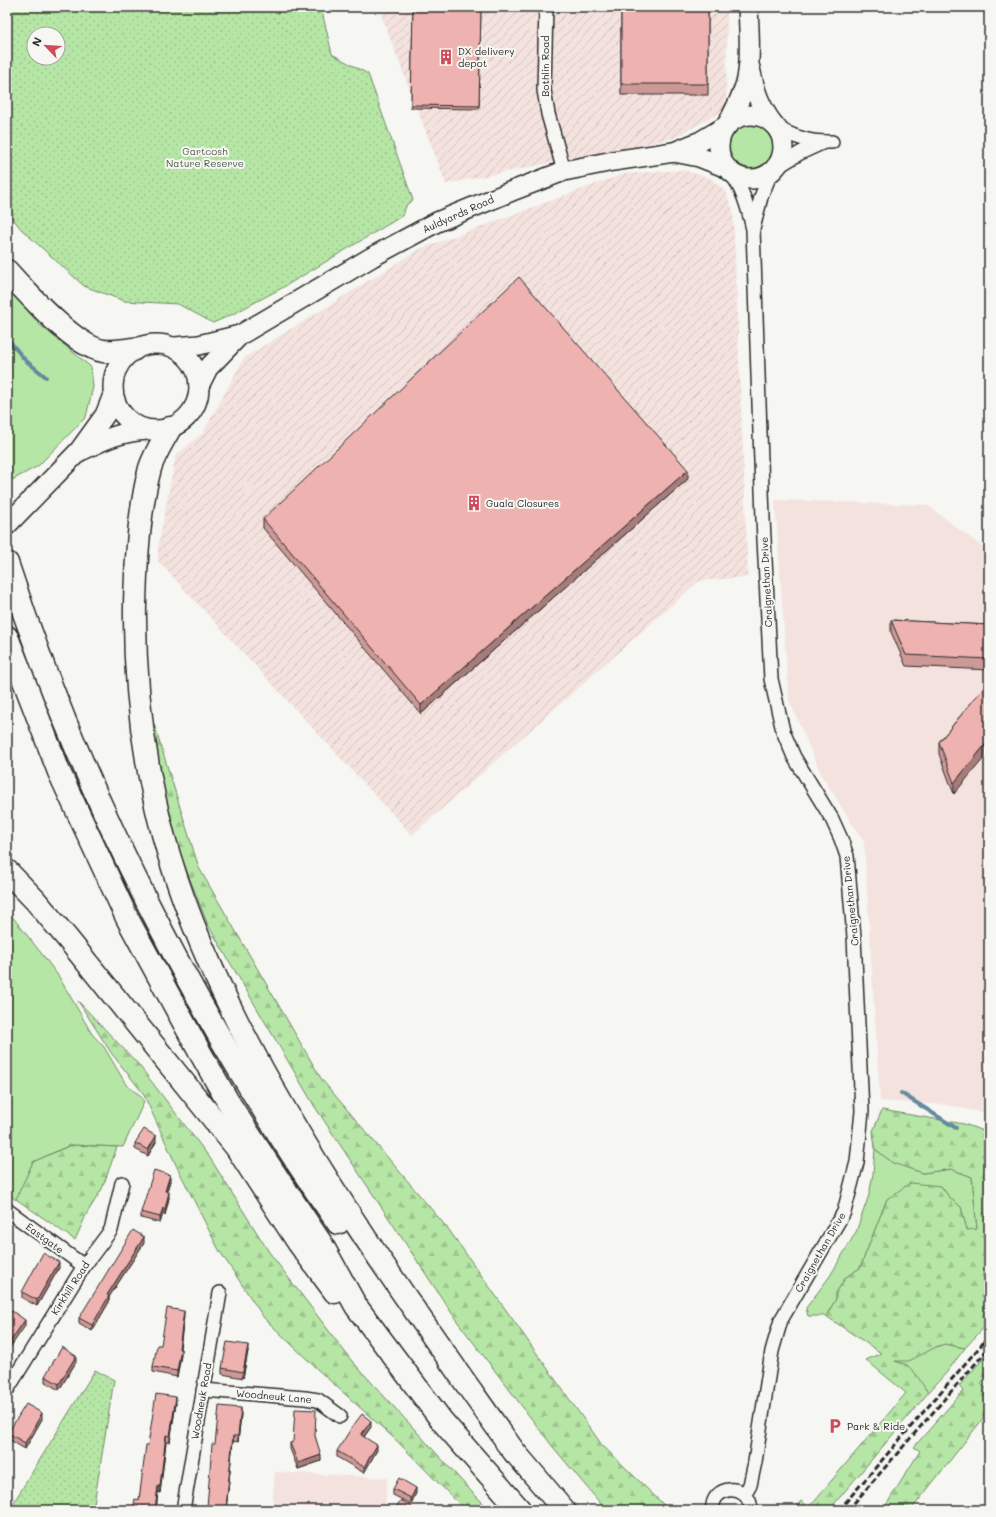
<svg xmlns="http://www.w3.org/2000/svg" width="996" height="1517" viewBox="0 0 996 1517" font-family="Mali,sans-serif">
  <defs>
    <pattern id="industrial-furrows" width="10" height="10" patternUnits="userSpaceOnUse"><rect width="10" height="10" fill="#f4e2de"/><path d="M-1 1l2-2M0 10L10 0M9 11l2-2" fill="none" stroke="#d1c2bf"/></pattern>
    <pattern id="forest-firs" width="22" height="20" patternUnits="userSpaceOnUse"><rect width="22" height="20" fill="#b6e6a5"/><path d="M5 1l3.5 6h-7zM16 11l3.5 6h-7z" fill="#9dc58e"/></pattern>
    <pattern id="park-dots" width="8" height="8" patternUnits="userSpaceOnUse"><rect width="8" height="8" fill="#b6e6a5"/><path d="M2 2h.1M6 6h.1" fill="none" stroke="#9dc58e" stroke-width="1.8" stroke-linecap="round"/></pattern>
  </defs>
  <rect width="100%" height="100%" fill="#f6f6f2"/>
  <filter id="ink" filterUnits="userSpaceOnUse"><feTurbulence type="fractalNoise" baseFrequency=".025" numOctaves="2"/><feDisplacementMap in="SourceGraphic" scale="8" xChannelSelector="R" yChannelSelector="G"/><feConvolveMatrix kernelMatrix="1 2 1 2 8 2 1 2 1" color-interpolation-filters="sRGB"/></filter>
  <g filter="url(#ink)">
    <g fill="#f4e2de">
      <path d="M775,500L927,505L989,552V1114L948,1105L880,1101L864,842L822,776L789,700Z"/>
      <path d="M275,1472L387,1478L385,1510H272Z"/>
    </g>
    <g fill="url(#industrial-furrows)">
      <path d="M378,7H727L726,109L674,138L446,184Z"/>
      <path d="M683,170L710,178L726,192L733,211L748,577L699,581L412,835L158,561V547L176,455L203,433L244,358L420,249L623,174Z"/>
    </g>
    <g fill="#b6e6a5" stroke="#708868">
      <circle cx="751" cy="147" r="22"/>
      <path d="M7,287L40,325L91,367L93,387L86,417L38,466L12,480L7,460Z"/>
      <path d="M7,910L45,958L59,977L92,1034L104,1047L127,1086L140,1095L144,1102L123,1147L70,1145L33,1162L16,1200L7,1193Z"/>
      <path d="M875,1149L893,1163L923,1173L951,1169L972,1177L977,1229L967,1231L961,1207L950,1198L941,1186L887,1199L860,1268L846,1277L836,1293V1299L826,1316H808L806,1308L830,1276L856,1232L869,1195L873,1174Z"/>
      <path d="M945,1344L965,1348L947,1372L928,1393L916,1375L907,1365L893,1360Z"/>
    </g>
    <g fill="url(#forest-firs)" stroke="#708868">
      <path d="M154,724L199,868L322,1080L449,1230L602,1445L669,1510H606L553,1447L457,1321L315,1107L208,925L154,788Z"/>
      <path d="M78,1001L138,1064L210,1158L269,1252L351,1360L470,1490L490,1510H465L396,1440L316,1368L264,1318L219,1250L177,1167L143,1093L112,1054Z"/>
      <path d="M882,1110L964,1124L989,1133V1322L965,1348L945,1344L938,1346L909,1361H895L907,1365L916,1374L928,1393L829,1510H794L801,1501L809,1507L906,1393L866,1360L881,1353L826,1316L836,1299V1293L846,1277L860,1268L887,1199L910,1183L941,1186L950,1198L961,1207L967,1230L977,1229L972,1177L951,1169L923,1173L893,1163L875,1149L873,1131Z"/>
      <path d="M71,1145L117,1147L102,1189L87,1213L75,1240L16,1199L33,1162Z"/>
      <path d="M989,1352V1376L981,1384L989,1391V1411L911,1510H883L920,1451L914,1447L963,1391L959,1386Z"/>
    </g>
    <g fill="url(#park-dots)" stroke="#708868" fill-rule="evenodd">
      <path d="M7,7H321L332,54L368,74L413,200L407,204L402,216L282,288L233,314L213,323L178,304L124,301L84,286L21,229L7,211ZM34,34H58V58H34Z"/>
      <path d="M95,1370L114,1380L93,1510H9Z"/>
    </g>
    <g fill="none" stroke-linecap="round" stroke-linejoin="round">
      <g stroke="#638b9e" stroke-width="4">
        <path d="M7,338L25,360L46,377"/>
        <path d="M901,1093L956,1128"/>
      </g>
      <defs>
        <g id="street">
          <path d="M546,7L544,90L548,114L564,171"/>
          <path d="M775,126C792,137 812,143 832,142"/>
          <path d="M774,169L800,153L824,142"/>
          <path d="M730,172C743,189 748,208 753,229L763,519L771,679L783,731L794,757L832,819L841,839L847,856L854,937L862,1111L857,1162L844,1212L781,1320L772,1351L755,1462L750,1485L745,1494"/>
          <path d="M754,225L761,197L772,170"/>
          <path d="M7,1210L84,1266"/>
          <path d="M7,1390L84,1266L111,1230L122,1183"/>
          <path d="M203,1390L305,1398L318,1400L340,1416"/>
          <path d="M183,1510L220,1293"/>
          <path d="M713,1510C710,1485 750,1481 751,1510"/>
        </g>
        <g id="secondary">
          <path d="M750,68C755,91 759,105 773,124"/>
          <circle cx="751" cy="147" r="32"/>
          <path d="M727,125C735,110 743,95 747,79C751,55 749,31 748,7"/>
          <path d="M674,152L699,157L727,168"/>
          <circle cx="156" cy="387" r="43"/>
          <path d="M175,347L199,345L240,335L372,257L437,222L512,191L564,171L613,161L674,152L701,141L726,126"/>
          <path d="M199,386L208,368L240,335"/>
          <path d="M83,450C107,438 121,432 148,430"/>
          <path d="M7,525L79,451L105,415L113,395"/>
        </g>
        <g id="highway">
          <path d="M7,271C27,293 74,346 103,351C113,352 124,350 134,349"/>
          <path d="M170,428C163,441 155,453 150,468C139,510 136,560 135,604C134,682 143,759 163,834C180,898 206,959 236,1019C313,1173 416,1312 515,1453"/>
          <path d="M7,563C82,793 199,1024 338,1223"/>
          <path d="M7,637L59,772L127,918L197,1047L227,1100L267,1162L321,1243L356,1306L442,1421L520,1510"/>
          <path d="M7,871L35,900L67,938L236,1147L298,1242L335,1292"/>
          <path d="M506,1442L564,1510"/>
        </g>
      </defs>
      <use href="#street" stroke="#2b2b2b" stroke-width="16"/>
      <use href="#secondary" stroke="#2b2b2b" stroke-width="22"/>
      <use href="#highway" stroke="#2b2b2b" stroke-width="25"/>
      <use href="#street" stroke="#f6f6f2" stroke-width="13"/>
      <use href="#secondary" stroke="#f6f6f2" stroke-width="19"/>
      <use href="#highway" stroke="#f6f6f2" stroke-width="22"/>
      <g stroke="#2b2b2b" stroke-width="3" stroke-dasharray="6 3" stroke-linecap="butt">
        <path d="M839,1510L989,1336"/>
        <path d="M848,1510L989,1348"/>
      </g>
    </g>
    <g fill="#cd9997" stroke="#2b2b2b">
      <path d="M413,7H481L479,109L411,108Z"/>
      <rect x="621" y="9" width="87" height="86"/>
      <path d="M688,479L421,714L263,528V519Z"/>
      <path d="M891,620L989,625V670L906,666L891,632Z"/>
      <path d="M989,681L954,794L939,754V742Z"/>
      <path d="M156,1142L148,1156L135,1149V1143Z"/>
      <path d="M170,1181L167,1191L169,1198L165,1215L163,1214L160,1223L141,1218V1212Z"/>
      <path d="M144,1243L109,1297V1302L92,1331L79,1323V1318Z"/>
      <path d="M59,1268L37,1306L22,1298V1292Z"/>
      <path d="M184,1316L180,1349L181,1355L177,1377L153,1372V1367L161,1345Z"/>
      <path d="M248,1351L243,1378L222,1374V1368Z"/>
      <path d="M76,1362L59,1390L45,1382V1376Z"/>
      <path d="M176,1403L170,1442H166L160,1493L158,1492L156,1510H133L139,1500L148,1445Z"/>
      <path d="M241,1414L238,1442L233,1441L226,1510H207L215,1444Z"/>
      <path d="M42,1419L25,1449L8,1439V1433Z"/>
      <path d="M371,1427L364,1437L377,1450L364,1473L337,1457V1451Z"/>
      <path d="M315,1436L321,1461L298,1469L290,1449V1443Z"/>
      <path d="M393,1489L416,1493L411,1504L393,1495Z"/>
    </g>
    <g fill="#a77d7b" stroke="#2b2b2b">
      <path d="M688,470V479L421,714V705Z"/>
      <path d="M989,740V752L954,794V783Z"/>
      <path d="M156,1136V1142L148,1156V1150Z"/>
      <path d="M170,1175V1181L165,1196V1191Z"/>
      <path d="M169,1192V1198L165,1215V1209Z"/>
      <path d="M163,1208V1214L160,1223V1217Z"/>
      <path d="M144,1237V1243L109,1297V1302L92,1331V1325L107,1295Z"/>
      <path d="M59,1262V1268L37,1306V1300Z"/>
      <path d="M184,1311V1316L179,1354V1349Z"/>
      <path d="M25,1320V1326L7,1352V1346Z"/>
      <path d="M248,1345V1351L243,1378V1372Z"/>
      <path d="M181,1349V1355L177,1377V1371Z"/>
      <path d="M76,1356V1362L59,1390V1384Z"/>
      <path d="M176,1397V1403L170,1442V1436Z"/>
      <path d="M241,1408V1414L238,1442V1436Z"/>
      <path d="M42,1413V1419L25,1449V1443Z"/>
      <path d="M371,1421V1427L361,1440V1435Z"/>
      <path d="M166,1435V1442L160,1493V1486Z"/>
      <path d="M233,1436V1441L226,1510V1508Z"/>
      <path d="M377,1445V1450L364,1473V1467Z"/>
      <path d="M321,1455V1461L298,1469V1463Z"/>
      <path d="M158,1486V1492L156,1510H155Z"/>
      <path d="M416,1488V1493L411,1504V1498Z"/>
    </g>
    <g fill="#eeb2b0" stroke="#2b2b2b">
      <path d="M413,7H481L479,106L411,105Z"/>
      <rect x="621" y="9" width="87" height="75"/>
      <path d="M519,277L688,470L421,705L263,519Z"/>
      <path d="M891,620L989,625V659L906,655Z"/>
      <path d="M989,681V740L954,783L939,742Z"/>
      <path d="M144,1129L156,1136L148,1150L135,1143Z"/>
      <path d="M154,1170L170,1175L165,1191L169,1192L165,1209L163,1208L160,1217L141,1212Z"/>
      <path d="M133,1230L144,1237L107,1295L109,1296L92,1325L79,1318Z"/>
      <path d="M43,1253L59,1262L37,1300L22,1292Z"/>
      <path d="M167,1308L184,1311L179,1349H181L177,1371L153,1367L157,1345H161Z"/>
      <path d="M12,1311L25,1320L7,1346V1317Z"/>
      <path d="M227,1342L248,1345L243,1372L222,1368Z"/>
      <path d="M62,1347L76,1356L59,1384L45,1376Z"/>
      <path d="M156,1394L176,1397L170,1436L166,1435L160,1486H158L155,1510H133L135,1499L139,1500L146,1445H148Z"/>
      <path d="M26,1404L42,1413L25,1443L8,1433Z"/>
      <path d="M219,1406L241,1408L238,1436H233L226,1508L207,1507L212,1444H215Z"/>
      <path d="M295,1409L316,1410L315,1436L321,1455L298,1463L290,1443L293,1442Z"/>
      <path d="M362,1414L371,1421L361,1435L377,1445L364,1467L337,1451L352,1427Z"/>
      <path d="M399,1478L416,1488L411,1498L393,1489Z"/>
      <path d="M401,1500L416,1510H394Z"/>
    </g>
  </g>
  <defs>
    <symbol id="building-bare" viewBox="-9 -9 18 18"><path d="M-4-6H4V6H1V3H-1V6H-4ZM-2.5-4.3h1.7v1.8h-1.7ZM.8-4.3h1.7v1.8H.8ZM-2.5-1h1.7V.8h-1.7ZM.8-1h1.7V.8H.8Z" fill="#d1495b" stroke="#f6f6f2" stroke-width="2.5" paint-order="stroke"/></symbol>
    <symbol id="parking-bare" viewBox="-9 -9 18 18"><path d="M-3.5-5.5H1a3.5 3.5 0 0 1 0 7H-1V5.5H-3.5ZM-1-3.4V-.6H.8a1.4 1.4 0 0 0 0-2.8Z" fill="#d1495b" stroke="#f6f6f2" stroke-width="2.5" paint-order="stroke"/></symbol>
  </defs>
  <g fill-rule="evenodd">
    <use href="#building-bare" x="435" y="46" width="22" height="22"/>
    <use href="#building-bare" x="463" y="492" width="22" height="22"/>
    <use href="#parking-bare" x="824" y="1415" width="22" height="22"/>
  </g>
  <g text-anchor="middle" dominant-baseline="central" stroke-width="4" stroke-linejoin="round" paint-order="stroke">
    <g font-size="10" fill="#2b2b2b" stroke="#f6f6f2" text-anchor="start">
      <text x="458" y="51">DX delivery<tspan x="458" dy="12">depot</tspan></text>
      <text x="486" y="503">Guala Closures</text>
      <text x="847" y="1426">Park &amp; Ride</text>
    </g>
    <g font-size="10" fill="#2b2b2b" stroke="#f6f6f2">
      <text transform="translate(545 66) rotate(-90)">Bothlin Road</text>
      <text transform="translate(458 214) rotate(-24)">Auldyards Road</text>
      <text transform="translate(766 582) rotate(-93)">Craignethan Drive</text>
      <text transform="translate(850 901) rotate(-96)">Craignethan Drive</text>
      <text transform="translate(45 1238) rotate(36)">Eastgate</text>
      <text transform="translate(820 1252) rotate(-60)">Craignethan Drive</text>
      <text transform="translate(70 1288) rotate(-57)">Kirkhill Road</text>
      <text transform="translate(274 1396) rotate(5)">Woodneuk Lane</text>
      <text transform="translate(201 1401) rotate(-80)">Woodneuk Road</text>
    </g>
    <g font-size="10" fill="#4e5a4a" stroke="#f6f6f2">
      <text x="205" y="151">Gartcosh<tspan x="205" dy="12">Nature Reserve</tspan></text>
    </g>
  </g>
  <rect width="996" height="1517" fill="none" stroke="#f6f6f2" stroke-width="24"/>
  <rect x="12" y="12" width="972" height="1493" fill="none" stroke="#2b2b2b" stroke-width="1.5" filter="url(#ink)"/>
  <g transform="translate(46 46) rotate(295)"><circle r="19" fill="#f6f6f2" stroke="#a5a5a2"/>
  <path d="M0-3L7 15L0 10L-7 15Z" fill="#d1495b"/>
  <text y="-6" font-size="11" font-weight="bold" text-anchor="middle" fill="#2b2b2b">N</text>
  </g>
</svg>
